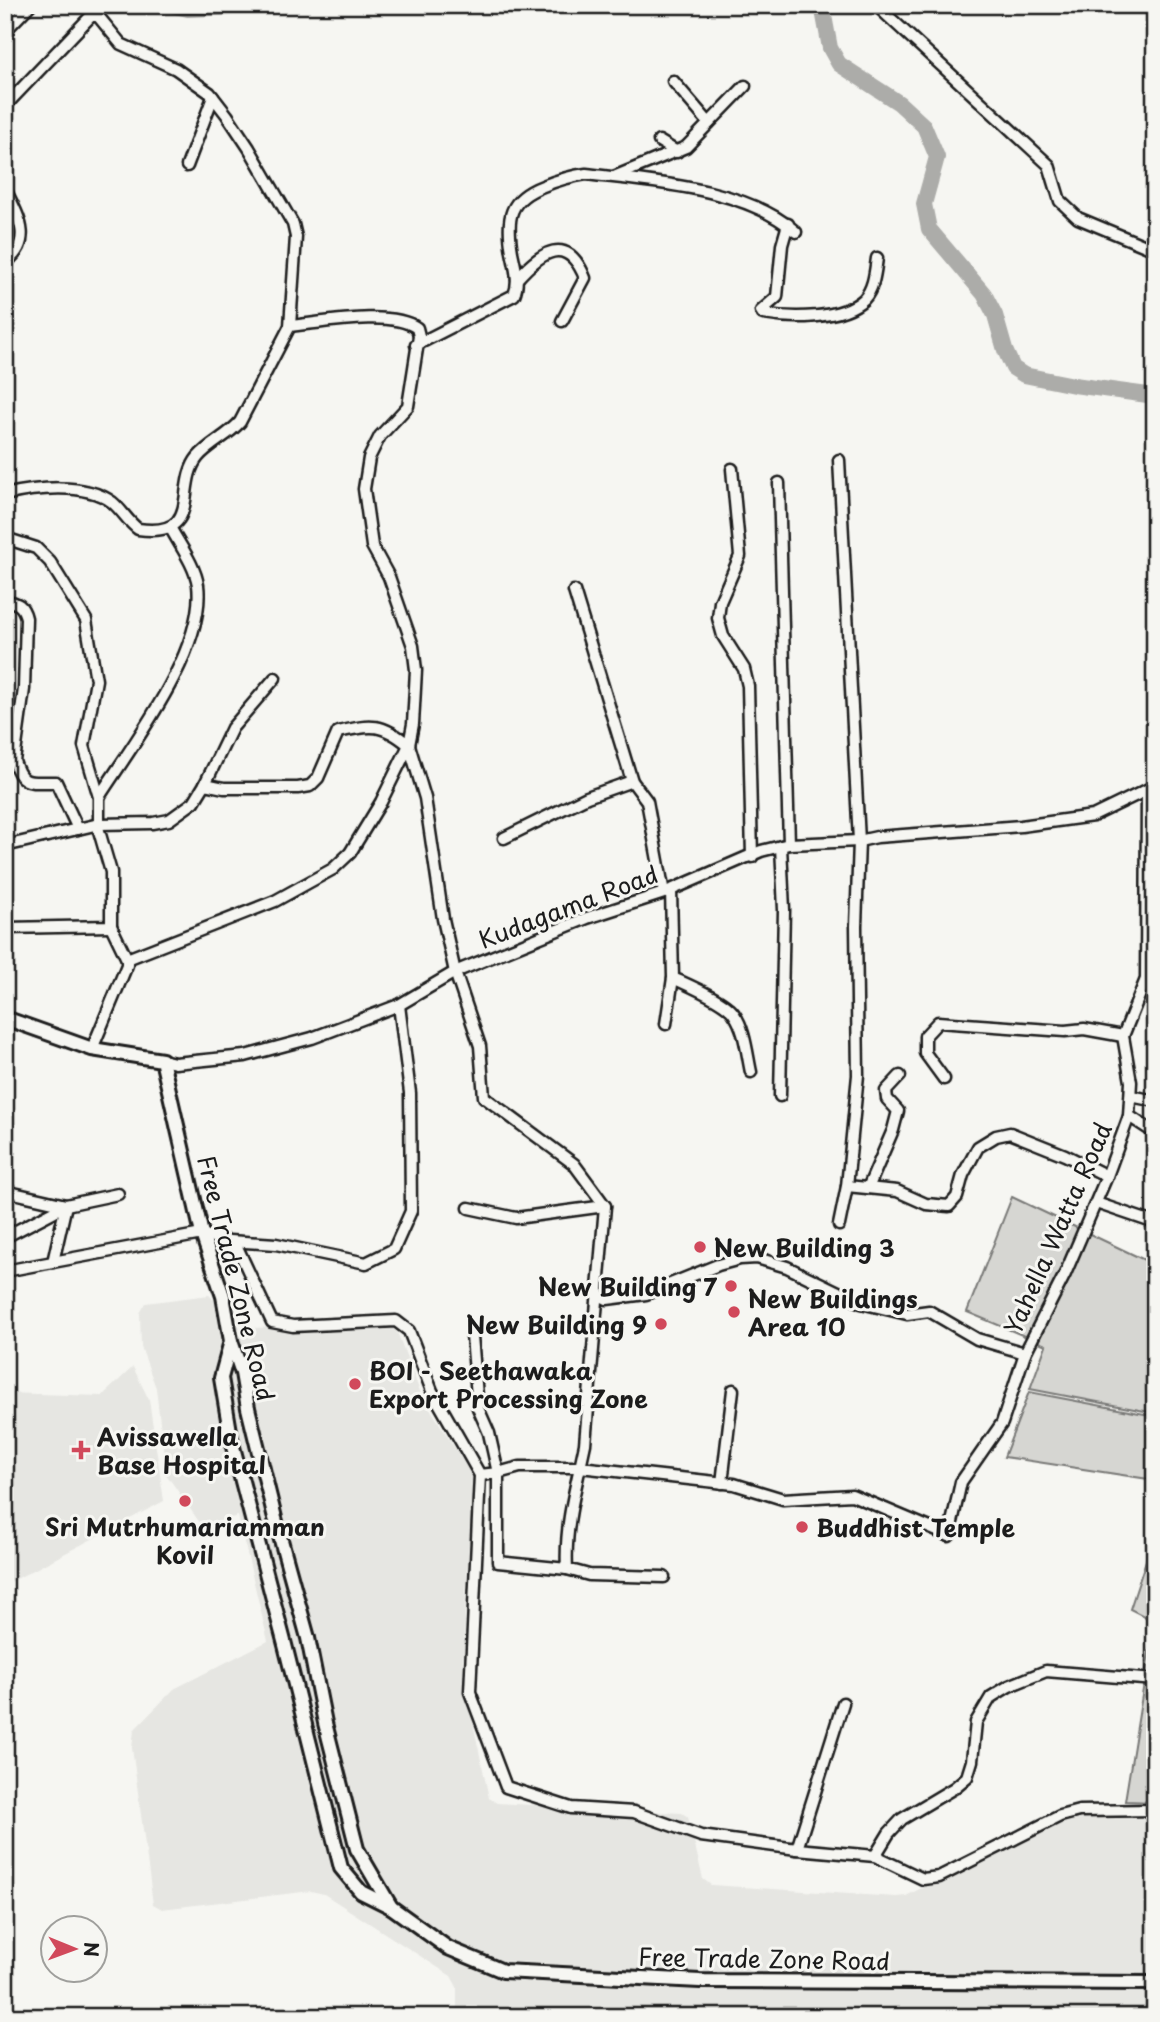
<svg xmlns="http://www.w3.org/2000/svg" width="1160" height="2022" viewBox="0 0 1160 2022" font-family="'Playpen Sans',sans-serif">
  <rect width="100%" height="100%" fill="#f6f6f2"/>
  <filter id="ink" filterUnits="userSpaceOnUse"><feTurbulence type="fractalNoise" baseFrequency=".0143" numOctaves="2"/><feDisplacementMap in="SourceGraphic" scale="14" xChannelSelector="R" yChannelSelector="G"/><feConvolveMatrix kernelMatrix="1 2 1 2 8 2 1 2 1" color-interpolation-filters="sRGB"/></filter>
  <g filter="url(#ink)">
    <g fill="#e6e6e2">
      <path d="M209,1295L241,1328L387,1325L397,1332L421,1394L475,1480L466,1592L463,1676L489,1798L497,1803L682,1813L688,1817L703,1879L711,1885L896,1897L906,1896L1062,1815H1155V2017H457V1987L451,1976L324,1894L311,1891L162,1909L153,1904L132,1748L134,1730L174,1689L268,1641L238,1516L202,1526L166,1474L156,1388L141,1347L140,1313L146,1303Z"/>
      <path d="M133,1367L149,1400L164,1501L5,1585V1393L102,1396Z"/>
    </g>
    <g fill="#d6d6d2" stroke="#797977" stroke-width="2">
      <path d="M1012,1197L1155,1265V1413L1030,1389L1046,1345L967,1312Z"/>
      <path d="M1029,1392L1155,1416V1480L1004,1457Z"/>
      <path d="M1155,1533V1802L1125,1801L1154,1621L1130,1609Z"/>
    </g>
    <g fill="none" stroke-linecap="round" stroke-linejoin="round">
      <g stroke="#acaca9" stroke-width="16">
        <path d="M172,5L188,9L233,7L236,5"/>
        <path d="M822,5L830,48L839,64L899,103L924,126L937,157L924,204L929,229L984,294L995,315L1005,350L1013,368L1024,375L1074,385L1155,396"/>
      </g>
      <defs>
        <g id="minor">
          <path d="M876,5L1049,165L1060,201L1078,218L1155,250"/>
          <path d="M5,31L30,5"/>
          <path d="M673,81L709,123"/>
          <path d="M5,106L91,16H98L121,44L176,69L210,93L227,115L249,148L293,224L296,237L290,326L240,422C228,436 210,443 198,457C174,486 204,538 138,529C128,522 122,510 112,502C85,482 35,488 5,495"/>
          <path d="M659,141L677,152"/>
          <path d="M187,166L213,97"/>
          <path d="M616,176L686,147L745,86"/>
          <path d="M5,189C18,216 35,241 5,263"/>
          <path d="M788,224L782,245L777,297L761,311L763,314C790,319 842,320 864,299C874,288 875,272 877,258"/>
          <path d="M517,279C541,252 567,233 585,278L562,321"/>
          <path d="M416,345L514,295C520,281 515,267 512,252C506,217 509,199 543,186C558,180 571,176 586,174C651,182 745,187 796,232"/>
          <path d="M839,460L859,841L856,926L858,1075L847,1186L839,1225"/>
          <path d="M732,469L740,556L720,602L718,618L723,636L744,669L748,686L752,857"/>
          <path d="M779,483L789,844"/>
          <path d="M5,538L36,548L50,562L86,620L96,680L84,746L99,797V824"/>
          <path d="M574,591L632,781L647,801L664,893"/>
          <path d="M5,600C18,603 23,605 26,618L24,689L14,761C22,788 31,781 56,782L78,829"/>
          <path d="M205,784L232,728L275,678"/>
          <path d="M99,797C133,744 206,649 198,585C195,565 179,544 170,527"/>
          <path d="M504,838L587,797L632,781"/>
          <path d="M5,846L99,824L153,823L169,820L194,802L205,784L224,788H298L310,786L318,778L338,732C372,724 382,723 409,745L413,724L416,670L413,646L389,577L372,546L364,489L369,458L380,436L408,406L419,336L417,328C392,309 321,323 290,326"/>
          <path d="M671,890L673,978C688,985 726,1001 734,1014C745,1029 747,1054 751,1072"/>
          <path d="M5,928L111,926V872L97,824"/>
          <path d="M127,959L275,901L333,869L350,853L381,802L409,745L425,798L443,919L455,972L480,1046L484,1097L574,1164L605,1206L585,1444L580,1467H520L498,1473L480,1475"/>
          <path d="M666,1024L673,978"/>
          <path d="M92,1049L127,965V959L111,926"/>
          <path d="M162,1060L175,1063L245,1056L312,1038L399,1005L455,972L587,918L664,893L761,851L789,844L859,841L877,837L1021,826L1093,816L1155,786"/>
          <path d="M944,1079L925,1053V1036L938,1022L1065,1031L1084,1029L1123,1036"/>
          <path d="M780,1096L784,910L781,846"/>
          <path d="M1131,1096L1155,1101"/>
          <path d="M1129,1116L1155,1133"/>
          <path d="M847,1186L897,1191L926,1204L949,1206L957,1197L963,1175L978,1147L996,1136L1010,1133L1065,1155L1107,1176"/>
          <path d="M868,1188L893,1130L898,1111L887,1099L886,1091L900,1076"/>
          <path d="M5,1191L66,1205L53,1262"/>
          <path d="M1096,1203L1155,1223"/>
          <path d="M469,1208L516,1218L605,1206"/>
          <path d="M5,1237L66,1205L118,1194"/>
          <path d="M229,1241L276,1244L366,1263L394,1249L411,1211L410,1093L399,1005"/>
          <path d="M5,1271L202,1234L227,1241L238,1249L272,1322L293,1326L396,1321L409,1331L432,1391L480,1475L470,1692L506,1787L571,1808L634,1812L701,1836L797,1849L875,1856L923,1879L939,1877L1060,1816L1079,1811L1155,1810"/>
          <path d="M597,1294L607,1299L646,1294L718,1265L740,1259L757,1258L787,1267L861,1303L907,1314L929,1311L977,1339L1025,1353L1002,1423L961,1482L949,1536L852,1495L783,1499L734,1484L580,1467C572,1502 565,1533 567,1569L589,1575L664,1577"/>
          <path d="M472,1336L478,1408L489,1433L498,1473V1562L567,1569"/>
          <path d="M1025,1353L1065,1274L1107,1176L1129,1116L1131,1082L1123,1036L1146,979L1147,790"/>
          <path d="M722,1483L733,1390"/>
          <path d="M797,1849L843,1703"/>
          <path d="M875,1856L889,1833L902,1819L954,1788L967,1777L972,1761L976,1722L991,1697L1009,1686L1046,1671L1155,1680"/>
        </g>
        <g id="tertiary">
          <path d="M5,1018L92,1049L162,1060L202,1234L223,1296L231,1341L242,1373L248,1408L275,1518L308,1638L325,1723L357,1849L391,1907"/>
          <path d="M231,1341L221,1378L232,1443L285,1645L341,1868L361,1892L391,1907L448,1948L503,1971L700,1981L1155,1983"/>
        </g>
      </defs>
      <use href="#minor" stroke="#1c1c1c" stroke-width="15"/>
      <use href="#tertiary" stroke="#1c1c1c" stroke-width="18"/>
      <use href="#minor" stroke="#f6f6f2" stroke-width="10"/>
      <use href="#tertiary" stroke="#f6f6f2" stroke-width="12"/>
    </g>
  </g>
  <g fill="#d1495b" stroke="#f6f6f2" stroke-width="2.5">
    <circle cx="700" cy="1247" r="7"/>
    <circle cx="731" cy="1286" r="7"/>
    <circle cx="734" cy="1312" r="7"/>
    <circle cx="661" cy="1324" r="7"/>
    <circle cx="355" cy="1384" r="7"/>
    <path d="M77.5 1439.5h7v7h7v7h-7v7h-7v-7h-7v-7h7z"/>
    <circle cx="185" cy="1501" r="7"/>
    <circle cx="802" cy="1527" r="7"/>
  </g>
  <g text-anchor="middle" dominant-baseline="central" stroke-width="6" stroke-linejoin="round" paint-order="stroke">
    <g font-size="24" fill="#1c1c1c" stroke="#f6f6f2">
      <text transform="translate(568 906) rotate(-21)">Kudagama Road</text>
      <text transform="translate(1057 1228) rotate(-66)">Yahella Watta Road</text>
      <text transform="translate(237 1278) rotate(76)">Free Trade Zone Road</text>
      <text transform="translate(764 1958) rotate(1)">Free Trade Zone Road</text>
    </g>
    <g font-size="24" font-weight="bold" fill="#1c1c1c" stroke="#f6f6f2" text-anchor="start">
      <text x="714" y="1247">New Building 3</text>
      <text x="717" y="1286" text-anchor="end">New Building 7</text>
      <text x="748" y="1298">New Buildings<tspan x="748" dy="28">Area 10</tspan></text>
      <text x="647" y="1324" text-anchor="end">New Building 9</text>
      <text x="369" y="1370">BOI - Seethawaka<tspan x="369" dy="28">Export Processing Zone</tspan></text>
      <text x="97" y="1436">Avissawella<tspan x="97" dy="28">Base Hospital</tspan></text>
      <text x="185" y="1526" text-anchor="middle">Sri Mutrhumariamman<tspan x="185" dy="28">Kovil</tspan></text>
      <text x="816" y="1527">Buddhist Temple</text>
    </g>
  </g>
  <rect width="1160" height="2022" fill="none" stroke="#f6f6f2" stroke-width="28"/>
  <rect x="14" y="14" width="1132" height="1994" fill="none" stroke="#1c1c1c" stroke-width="2.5" filter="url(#ink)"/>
  <g transform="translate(74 1949) rotate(91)"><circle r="33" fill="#f6f6f2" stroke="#9f9f9c" stroke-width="2"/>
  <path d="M0-5L12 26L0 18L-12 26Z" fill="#d1495b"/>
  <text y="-10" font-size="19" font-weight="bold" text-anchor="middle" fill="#1c1c1c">N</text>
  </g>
</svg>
